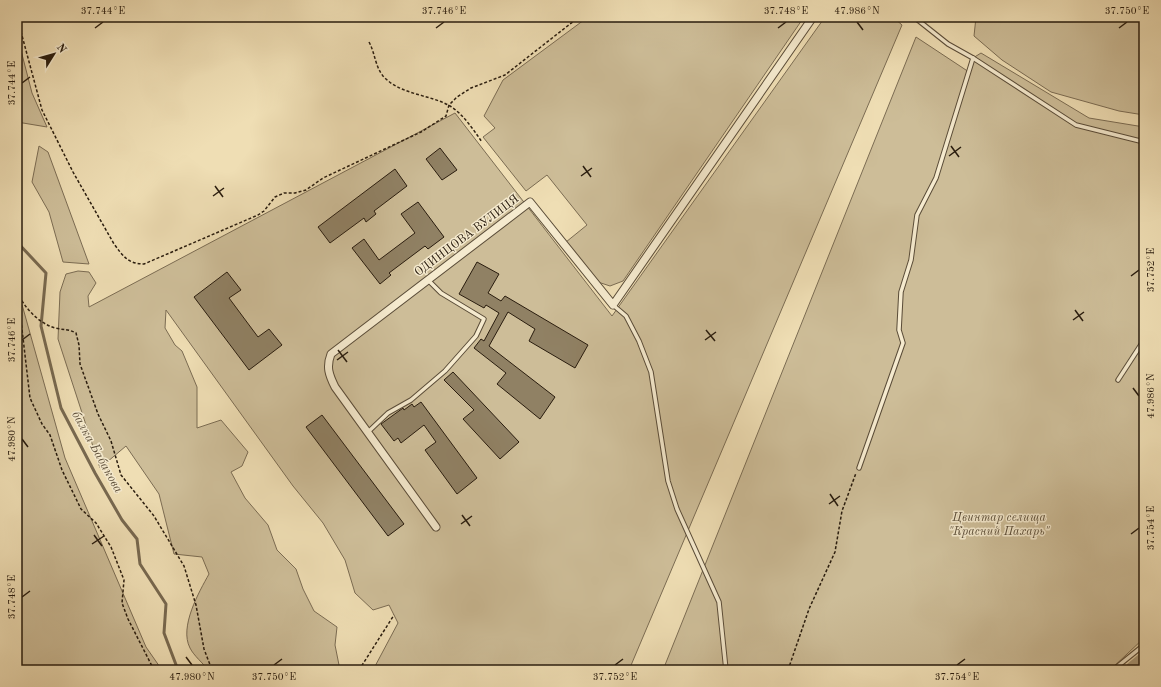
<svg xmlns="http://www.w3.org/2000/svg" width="1161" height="687" viewBox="0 0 1161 687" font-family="'Old Standard TT',serif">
  <rect width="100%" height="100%" fill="#efdeb4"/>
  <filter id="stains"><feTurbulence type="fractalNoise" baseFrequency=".005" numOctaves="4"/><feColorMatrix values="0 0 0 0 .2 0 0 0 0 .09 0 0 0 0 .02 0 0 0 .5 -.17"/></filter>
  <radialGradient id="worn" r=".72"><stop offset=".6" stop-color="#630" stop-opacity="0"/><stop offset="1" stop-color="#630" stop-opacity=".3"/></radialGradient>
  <g fill="#cdbd98" stroke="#7b6c53">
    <path d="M588,17H804L623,281L610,286L598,282L566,242L587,225L547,175L526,191L483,137L495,128L484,116L503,80Z"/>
    <path d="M825,17H893L902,25L629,670H373L398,623L389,605L373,610L355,593L345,560L323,523L293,486L166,310L165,328L175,345L182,351L197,387V428L221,420L248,452L242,466L231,472L245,498L268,525L277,550L296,569L303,589L314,611L337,627L335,645L340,670H208C203,663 194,656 190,648C179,627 199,592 209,574L202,557L174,554L159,494L126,446L100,468L58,339L60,292L66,274L78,271L89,272L96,283L88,296L89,307L455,113L612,316Z"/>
    <path d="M976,17H1144V115L1119,111L1051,92L1002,60L974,36Z"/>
    <path d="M17,35L32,93L47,127L17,122Z"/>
    <path d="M916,37L969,72L973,58L981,53L1089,118L1144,127V638L1110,670H663Z"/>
    <path d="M39,146L48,152L89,264L63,262L49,212L32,182Z"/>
    <path d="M21,301L65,458L146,647L162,670H17V303Z"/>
  </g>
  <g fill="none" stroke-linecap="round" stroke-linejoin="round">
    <path stroke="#786950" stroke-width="3" d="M17,242L46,273L41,326L61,408L95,473L122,520L137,539L140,564L166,604L164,633L178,670"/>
    <path stroke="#ac9c7c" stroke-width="17" d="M1133,670L1144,661"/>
  </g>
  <g fill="#908164" stroke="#291c0e">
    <path d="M440,148L457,170L442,180L426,159Z"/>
    <path d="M395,169L407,186L374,211L376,214L366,222L364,218L330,243L318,227Z"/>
    <path d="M418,202L444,237L428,249L425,246L389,273L391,275L380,284L352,248L364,239L379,260L415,233L401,214Z"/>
    <path d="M477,262L499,274L488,293L501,301L505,296L588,345L575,368L529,341L535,329L508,312L489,346L555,397L540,419L497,384L506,373L474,348L481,339L484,341L499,313L486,305L484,308L459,294Z"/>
    <path d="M227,272L241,290L229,298L258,337L269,329L282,345L249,370L194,297Z"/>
    <path d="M453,372L519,442L500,459L463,419L474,410L444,380Z"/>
    <path d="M421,402L477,478L457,494L425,450L436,442L424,425L401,443L398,438L394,441L381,424L403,408L404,410L412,404L414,407Z"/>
    <path d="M322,415L404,524L388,536L306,427Z"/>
  </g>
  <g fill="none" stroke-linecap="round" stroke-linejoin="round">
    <defs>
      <g id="lane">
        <path d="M914,17L948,44L973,58L1076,125L1144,142"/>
        <path d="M613,305L626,316L639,341L651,372L668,481L677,509L719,602L726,670"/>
        <path d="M1118,380L1144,340"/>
        <path d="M368,432L388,413L411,400L445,371L476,336L484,319L441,293L428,280"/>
        <path d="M859,468L903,343L899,330L901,292L911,260L917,215L936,178L973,58"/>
        <path d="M1113,670L1144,645"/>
      </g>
      <path id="street" d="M436,527L335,387C329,375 326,367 331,354L530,202L613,305L813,17"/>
    </defs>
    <use href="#lane" stroke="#5a4c38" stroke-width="5.5"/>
    <use href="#street" stroke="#5a4c38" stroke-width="9"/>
    <g stroke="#291c0e" stroke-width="1.5" stroke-dasharray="3 2" stroke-linecap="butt">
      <path d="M17,17L42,110L73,172L114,244C123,256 128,264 144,264L258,215L264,211L275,197L284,193H295L306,190L323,178L421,132L446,116L449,105L457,97L471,88L505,75L579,17"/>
      <path d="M369,42C375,53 375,66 383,76C400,95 429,94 450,106C463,114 473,129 482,142"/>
      <path d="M17,292C24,307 38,323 55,328C63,330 69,329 76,333L79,345L80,364L98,414L111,441L121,475L154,516L184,566L196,605L204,649L212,670"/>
      <path d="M18,295L30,398L42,424L50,435L62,470L81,509L96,523L111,547L124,580L122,603L128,619L154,670"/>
      <path d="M359,670L394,615"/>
      <path d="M788,670L809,609L835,552L842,511L856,473"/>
    </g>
    <use href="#lane" stroke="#f5eace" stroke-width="3.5"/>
    <use href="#street" stroke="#f5eace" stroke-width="7"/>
  </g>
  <path fill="none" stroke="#291c0e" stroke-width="1.5" d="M857,22L863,30M95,28L103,22M436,28L444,22M778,28L786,22M1119,28L1127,22M22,83L30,77M951,146L959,157M949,156L961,147M583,166L591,177M581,176L592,168M215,186L223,197M213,196L224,188M1131,276L1139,270M1075,310L1083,321M1073,320L1084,312M706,330L715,341M22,340L30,334M705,340L716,332M338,350L347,362M337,360L348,352M1133,388L1139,396M22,439L28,447M830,494L838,506M829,504L840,496M462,515L470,526M461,524L472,516M1131,534L1139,528M94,535L102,546M92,544L104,536M22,597L30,591M186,657L192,665M274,665L282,659M615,665L623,659M957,665L965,659"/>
  <g text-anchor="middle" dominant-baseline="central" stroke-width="3" stroke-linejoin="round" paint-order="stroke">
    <g font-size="12" fill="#291c0e" stroke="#f5eace">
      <text transform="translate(467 236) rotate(-37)">ОДИНЦОВА ВУЛИЦЯ</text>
    </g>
    <g font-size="12" font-style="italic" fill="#5a4c37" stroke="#f5eace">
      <text x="999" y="518">Цвинтар селища<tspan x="999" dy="14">"Красний Пахарь"</tspan></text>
    </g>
    <g font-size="13" font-style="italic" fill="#5d4f3a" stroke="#f5eace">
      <text transform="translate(97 452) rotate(61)">балка Бабакова</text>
    </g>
  </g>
  <rect width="1161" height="687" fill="none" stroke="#efdeb4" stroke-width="44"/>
  <g transform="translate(54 54) rotate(53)" stroke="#f5eace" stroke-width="3" paint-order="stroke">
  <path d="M0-3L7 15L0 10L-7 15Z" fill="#291c0e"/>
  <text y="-6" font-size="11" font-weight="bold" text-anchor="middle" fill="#291c0e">N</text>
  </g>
  <rect x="22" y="22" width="1117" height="643" fill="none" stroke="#291c0e" stroke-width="1.5"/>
  <g font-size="10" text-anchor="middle" fill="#291c0e">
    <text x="103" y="14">37.744°E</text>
    <text x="444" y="14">37.746°E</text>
    <text x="786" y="14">37.748°E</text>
    <text x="857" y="14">47.986°N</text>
    <text x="1127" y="14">37.750°E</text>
    <text transform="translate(11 83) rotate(-90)" y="4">37.744°E</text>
    <text transform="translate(1150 270) rotate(-90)" y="4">37.752°E</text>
    <text transform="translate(11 340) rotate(-90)" y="4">37.746°E</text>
    <text transform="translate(1150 396) rotate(-90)" y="4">47.986°N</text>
    <text transform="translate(11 439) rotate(-90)" y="4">47.980°N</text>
    <text transform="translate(1150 528) rotate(-90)" y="4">37.754°E</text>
    <text transform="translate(11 597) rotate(-90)" y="4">37.748°E</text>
    <text x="192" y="680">47.980°N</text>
    <text x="274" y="680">37.750°E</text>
    <text x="615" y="680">37.752°E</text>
    <text x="957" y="680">37.754°E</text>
  </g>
  <rect width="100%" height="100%" filter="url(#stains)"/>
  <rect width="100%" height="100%" fill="url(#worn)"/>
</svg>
